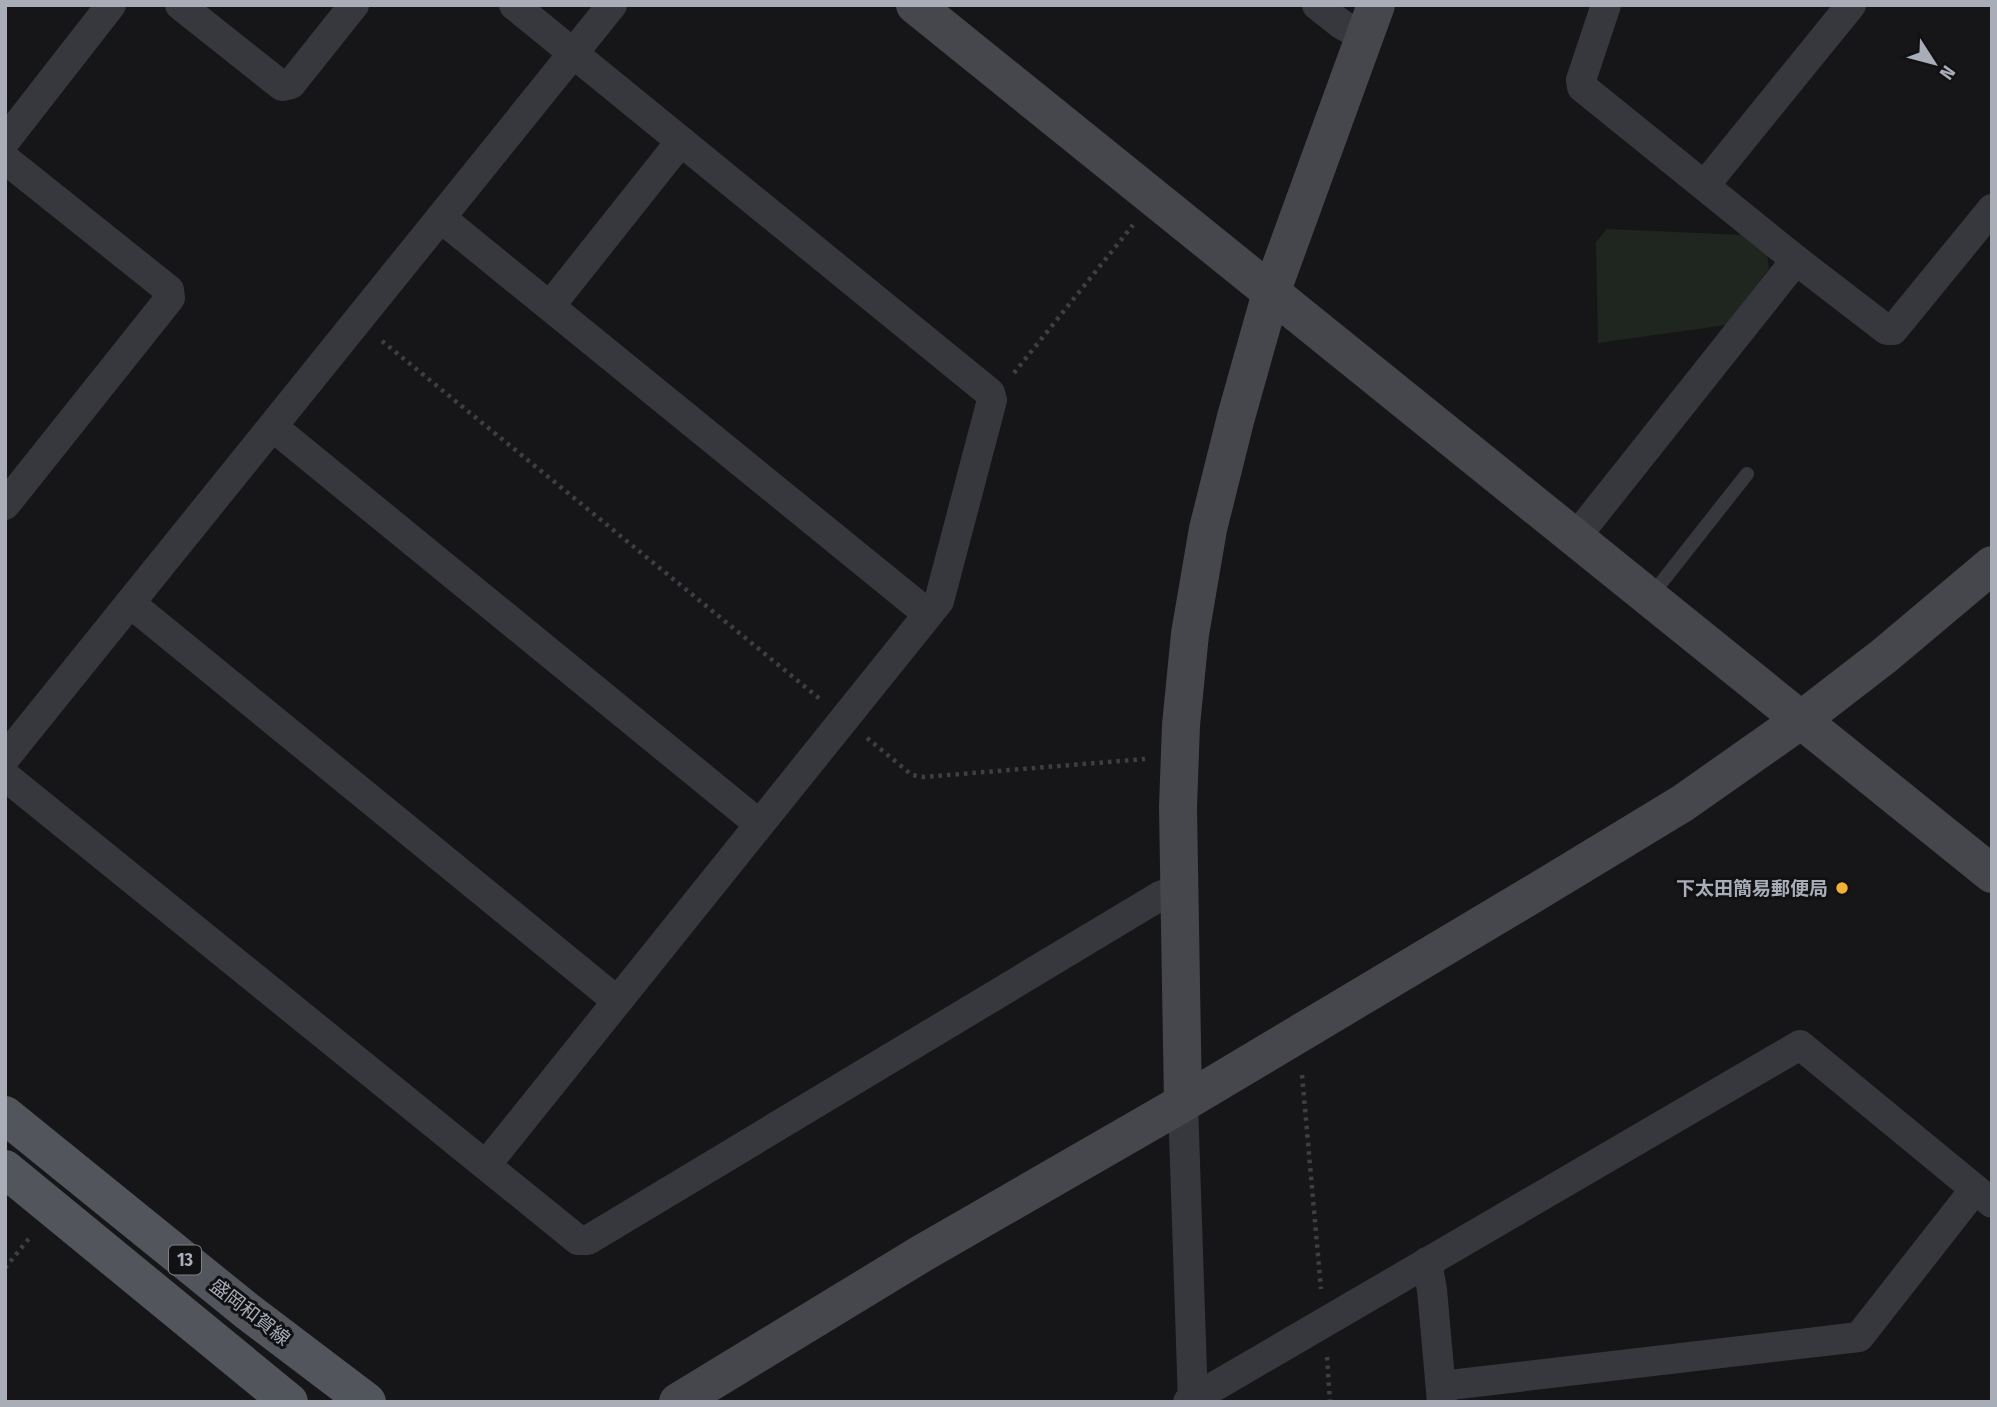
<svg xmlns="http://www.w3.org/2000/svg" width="1997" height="1407" viewBox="0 0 1997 1407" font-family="'Fira Sans Condensed','Noto Sans JP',sans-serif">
  <rect width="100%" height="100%" fill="#161618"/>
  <path fill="#1e261f" d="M1607,229L1742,235L1767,253L1769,269L1726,325L1598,343L1596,242Z"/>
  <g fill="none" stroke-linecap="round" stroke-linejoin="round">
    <g stroke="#3d3f44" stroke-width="4.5" stroke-dasharray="3.5 5" stroke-linecap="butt">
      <path d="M382,341L820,699"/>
      <path d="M1014,373L1133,225"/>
      <path d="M867,738L912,775L924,777L1145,759"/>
      <path d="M1302,1075L1321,1289"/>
      <path d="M5,1268L31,1236"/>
      <path d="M1327,1357L1330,1402"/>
    </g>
    <path stroke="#37383d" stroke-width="14" d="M1650,597L1747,474"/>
    <g stroke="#37383d" stroke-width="30">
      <path d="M180,5L282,86L291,84L354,5"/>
      <path d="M1317,5L1341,24L1364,37"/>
      <path d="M1606,5L1581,80L1582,87L1796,260L1887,330H1893L1992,209"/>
      <path d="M5,141L111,5"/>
      <path d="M5,159L169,290L170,298L5,505"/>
      <path d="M1705,185L1851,5"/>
      <path d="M441,218L928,614"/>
      <path d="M550,306L681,141"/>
      <path d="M273,427L759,824"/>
      <path d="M1575,538L1796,260"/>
      <path d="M130,603L617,1001"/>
      <path d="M5,758L612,5"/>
      <path d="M5,776L578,1240H588L1160,896L1179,889"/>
      <path d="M1183,1103L1193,1402"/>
      <path d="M486,1165L939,601L992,400L990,393L514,5"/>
      <path d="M1427,1262L1432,1290L1442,1402"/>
      <path d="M1441,1386L1859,1337L1975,1189"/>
      <path d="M1188,1402L1800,1045L1992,1203"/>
    </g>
    <g stroke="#45474d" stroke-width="38">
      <path d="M915,5L1992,874"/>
      <path d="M1183,1103L1538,891L1683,803L1801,720L1884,656L1992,565"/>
      <path d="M678,1402L921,1254L1183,1103L1178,807L1181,725L1190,634L1208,529L1236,417L1271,293L1376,5"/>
    </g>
    <g stroke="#53555c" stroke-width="38">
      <path d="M5,1115L247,1311L367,1402"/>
      <path d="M5,1169L289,1402"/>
    </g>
  </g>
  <circle fill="#f2b134" stroke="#111113" stroke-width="2.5" cx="1842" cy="888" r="7"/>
  <g text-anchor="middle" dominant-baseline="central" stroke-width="6" stroke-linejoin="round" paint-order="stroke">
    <rect fill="#111113" stroke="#7b7e86" stroke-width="2" x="169" y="1245.5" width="32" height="29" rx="5"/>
    <g font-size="18" font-weight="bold" fill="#a8adb8">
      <text x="185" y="1260">13</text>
    </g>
    <g font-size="19" font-weight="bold" fill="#a8adb8" stroke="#111113" text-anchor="end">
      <text x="1828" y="888">下太田簡易郵便局</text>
    </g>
    <g font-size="19" fill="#a8adb8" stroke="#111113">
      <text transform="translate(250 1312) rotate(38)">盛岡和賀線</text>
    </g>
  </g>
  <rect width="1997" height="1407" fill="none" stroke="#a8adb8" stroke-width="14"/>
  <g transform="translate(1934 63) rotate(126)" stroke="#111113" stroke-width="5" paint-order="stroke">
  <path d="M0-5L12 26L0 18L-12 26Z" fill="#a8adb8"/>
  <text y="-10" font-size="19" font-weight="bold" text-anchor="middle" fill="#a8adb8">N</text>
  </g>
</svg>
